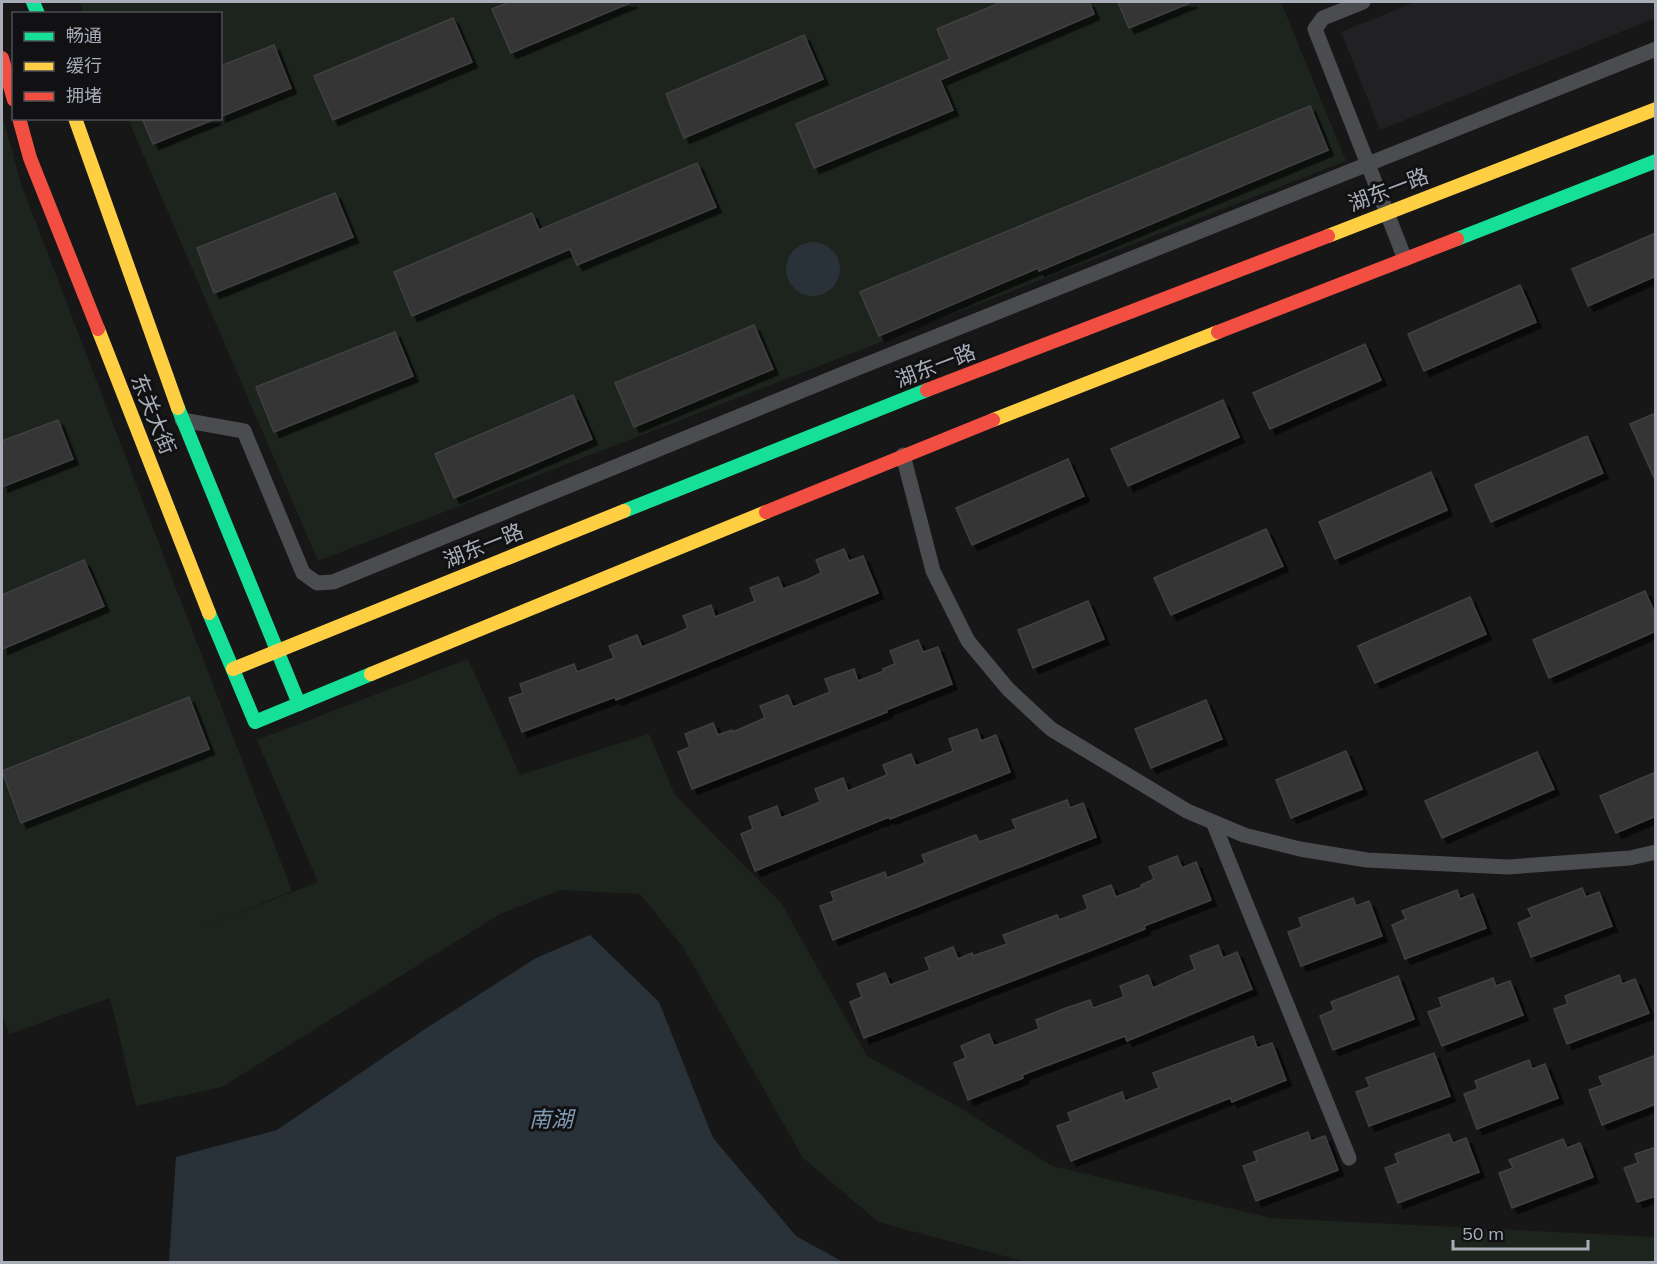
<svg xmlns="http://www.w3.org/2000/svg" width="1657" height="1264" viewBox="0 0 1657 1264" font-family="Mulish,'Noto Sans SC',sans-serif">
  <defs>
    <filter id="shadow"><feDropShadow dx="5.5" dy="5.5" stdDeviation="0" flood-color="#0009"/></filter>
  </defs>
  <rect width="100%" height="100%" fill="#171717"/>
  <path fill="#212123" d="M1415,2H1655V18L1380,130L1341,32Z"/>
  <g fill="#1d241e">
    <path d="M80,2H1281L1346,161L318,561L128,119L220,118V14L84,13Z"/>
    <path d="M2,114L20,181L292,891L206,926L318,882L257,740L468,659L520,775L649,734L675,795L781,903L867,1056L957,1106L1052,1166L1271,1218L1655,1237V1262H1026L878,1222L803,1158L683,947L640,894L560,890L500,914L222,1087L136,1106L110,998L9,1034L2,1012Z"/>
  </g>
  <g fill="#2a3239">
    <circle cx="813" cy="269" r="27"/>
    <path d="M590,935L659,1002L713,1138L796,1236L843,1262H169L176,1157L277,1130L425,1029L536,958Z"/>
  </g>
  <g fill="#353536" stroke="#3f4043" stroke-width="1.5" filter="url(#shadow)">
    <path d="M510,2H632L511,53L492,9Z"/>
    <path d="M1002,2H1089L1094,14L940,80L953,110L814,168L796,124L950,59L937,29Z"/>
    <path d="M1118,2H1192L1129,28Z"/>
    <path d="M453,18L472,62L333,120L314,76Z"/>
    <path d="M804,35L823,79L684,138L666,94Z"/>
    <path d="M274,45L291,88L220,117V66Z"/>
    <path d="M1310,106L1328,150L1039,271L1038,268L879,336L860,292Z"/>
    <path d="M142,118H215V119L153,144Z"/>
    <path d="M697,163L716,207L577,265L570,249L412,316L394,272L532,213L539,230Z"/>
    <path d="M335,193L353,237L214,293L197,248Z"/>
    <path d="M1656,233V276L1588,306L1572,269Z"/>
    <path d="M1520,285L1536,322L1424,371L1408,334Z"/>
    <path d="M754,325L773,369L634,427L615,383Z"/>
    <path d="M395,332L413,376L274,432L256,387Z"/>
    <path d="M1365,344L1381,380L1270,429L1253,393Z"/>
    <path d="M573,395L592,439L454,498L435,454Z"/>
    <path d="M1223,400L1239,437L1128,486L1111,449Z"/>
    <path d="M1656,413V482L1630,424Z"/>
    <path d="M58,420L73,459L2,487V441Z"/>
    <path d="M1587,436L1603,473L1491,522L1475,485Z"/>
    <path d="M1068,459L1084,496L972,545L956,508Z"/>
    <path d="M1431,472L1447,510L1335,559L1319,522Z"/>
    <path d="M1266,529L1283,566L1171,615L1154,578Z"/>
    <path d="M844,549L849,561L863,556L878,593L671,678L616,700L615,697L522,732L509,698L523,693L520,684L574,664L577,672L614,658L609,646L637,635L642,647L675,634L688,628L683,616L711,605L715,617L743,606L755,601L750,588L778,577L783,589L809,579L821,573L816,560Z"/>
    <path d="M84,560L104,606L2,649V595Z"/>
    <path d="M1645,591L1656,616V631L1549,678L1533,640Z"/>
    <path d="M1470,597L1486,634L1375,683L1358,646Z"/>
    <path d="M1088,601L1104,639L1033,668L1018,630Z"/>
    <path d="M918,640L923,652L938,647L952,684L886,710L887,712L692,789L678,752L690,747L685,734L713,723L718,735L732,730L733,732L765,718L760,706L788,695L793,707L830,692L825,679L854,669L858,681L884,671L883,669L895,664L890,651Z"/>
    <path d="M189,697L209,749L21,823L2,771Z"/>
    <path d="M1206,700L1222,739L1151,768L1135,729Z"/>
    <path d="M977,729L981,741L996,735L1010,772L890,819L889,817L755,871L741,834L753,829L749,817L777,806L781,818L820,802L815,789L843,778L848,791L887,775L883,765L911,754L916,766L953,751L949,739Z"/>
    <path d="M1346,751L1362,789L1291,818L1276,780Z"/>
    <path d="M1537,752L1554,789L1442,838L1425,801Z"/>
    <path d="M1656,772V816L1616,833L1600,796Z"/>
    <path d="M1067,800L1070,808L1083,803L1096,837L833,940L820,906L834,901L831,892L885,872L887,878L925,863L922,855L976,835L979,842L1016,829L1012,820Z"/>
    <path d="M1177,856L1182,868L1196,862L1211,900L1144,926L1145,929L1087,952L864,1038L850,1002L862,997L857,984L885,973L890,985L930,970L925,958L953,947L958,959L972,953L973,956L1007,944L1003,935L1057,915L1059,920L1088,909L1083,896L1111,885L1116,897L1142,887L1141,885L1154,879L1149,867Z"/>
    <path d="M1582,888L1586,897L1599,892L1612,926L1531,957L1518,923L1532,917L1528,909Z"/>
    <path d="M1457,890L1460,899L1473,894L1486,928L1405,959L1392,925L1406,919L1402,911Z"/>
    <path d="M1353,898L1356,906L1369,901L1382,936L1301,966L1288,932L1302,927L1299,918Z"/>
    <path d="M1218,945L1223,958L1237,952L1252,989L1127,1041L1125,1036L1022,1075L1023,1078L968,1100L954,1063L966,1058L961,1046L989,1034L994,1046L1039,1029L1036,1020L1066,1008L1090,1000L1093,1008L1124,997L1120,986L1148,975L1153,988L1195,969L1190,956Z"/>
    <path d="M1619,975L1622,984L1635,979L1649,1013L1567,1044L1554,1009L1568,1004L1565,996Z"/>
    <path d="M1398,976L1414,1019L1333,1050L1320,1016L1334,1010L1331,1002Z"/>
    <path d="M1493,978L1496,986L1510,981L1523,1015L1442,1046L1428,1012L1442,1007L1439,998Z"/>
    <path d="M1253,1036L1257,1048L1272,1043L1286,1080L1232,1102L1230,1098L1071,1161L1057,1126L1071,1121L1068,1113L1122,1092L1125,1101L1159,1088L1153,1073Z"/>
    <path d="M1434,1053L1450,1096L1369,1126L1356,1092L1370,1087L1366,1078Z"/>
    <path d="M1656,1055V1104L1602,1125L1589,1090L1603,1085L1599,1077Z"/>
    <path d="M1529,1060L1532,1069L1545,1064L1558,1098L1477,1129L1464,1094L1478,1089L1475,1081Z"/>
    <path d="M1308,1132L1311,1141L1325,1136L1338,1170L1256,1201L1243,1166L1257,1161L1254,1152Z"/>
    <path d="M1449,1134L1453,1143L1466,1138L1479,1172L1398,1203L1385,1168L1398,1163L1395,1154Z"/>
    <path d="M1563,1139L1567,1148L1580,1143L1593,1177L1512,1208L1499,1173L1513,1168L1509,1160Z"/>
    <path d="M1656,1147V1196L1637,1202L1624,1168L1638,1163L1635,1154Z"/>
  </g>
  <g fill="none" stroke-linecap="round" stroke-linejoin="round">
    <g stroke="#4b4c50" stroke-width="15">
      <path d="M1363,2L1323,18L1315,29L1405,259"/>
      <path d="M182,420L244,431L303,573L317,583L333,582L855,369L1656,49"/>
      <path d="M903,455L933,571L968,641L1008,689L1051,729L1187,811L1244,835L1300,849L1367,860L1508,867L1630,858L1656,852"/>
      <path d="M1213,822L1349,1158"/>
    </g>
    <g stroke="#16e098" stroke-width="14">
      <path d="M33,2L38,14"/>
      <path d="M1457,239L1656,161"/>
      <path d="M178,408L299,704"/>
      <path d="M624,511L927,390"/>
      <path d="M209,613L255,722L371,674"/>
    </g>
    <g stroke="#ffcf43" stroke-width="14">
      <path d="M75,118L178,408"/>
      <path d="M1328,236L1656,109"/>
      <path d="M98,329L209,613"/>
      <path d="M993,420L1218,332"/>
      <path d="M233,669L624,511"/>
      <path d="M371,674L766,512"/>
    </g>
    <g stroke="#f24e42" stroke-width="14">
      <path d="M2,58L14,100"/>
      <path d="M19,118L30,158L98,329"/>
      <path d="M1218,332L1457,239"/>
      <path d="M927,390L1328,236"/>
      <path d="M766,512L993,420"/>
    </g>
  </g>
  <g text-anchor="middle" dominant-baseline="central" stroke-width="6" stroke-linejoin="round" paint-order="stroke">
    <g font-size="21" fill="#a8adb8" stroke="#111113">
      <text transform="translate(1388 189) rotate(-21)">湖东一路</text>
      <text transform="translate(935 365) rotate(-21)">湖东一路</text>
      <text transform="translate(154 414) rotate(68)">东关大街</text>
      <text transform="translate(483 545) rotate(-22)">湖东一路</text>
    </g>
    <g font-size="22" font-style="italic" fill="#7f9bb3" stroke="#111113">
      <text x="551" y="1119">南湖</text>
    </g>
  </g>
  <rect width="1657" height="1264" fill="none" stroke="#a8adb8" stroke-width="6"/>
  <rect x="12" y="12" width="210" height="108" fill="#111113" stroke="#4d4f55" stroke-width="1.5"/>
  <rect x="24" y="32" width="30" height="9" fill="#16e098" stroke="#4d4f55" stroke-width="1.5"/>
  <text x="66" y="42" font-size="18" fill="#a8adb8">畅通</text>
  <rect x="24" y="62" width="30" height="9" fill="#ffcf43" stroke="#4d4f55" stroke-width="1.5"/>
  <text x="66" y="72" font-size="18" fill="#a8adb8">缓行</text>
  <rect x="24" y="92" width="30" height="9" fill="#f24e42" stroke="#4d4f55" stroke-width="1.5"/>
  <text x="66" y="102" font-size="18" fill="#a8adb8">拥堵</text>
  <path d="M1453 1240v9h135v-9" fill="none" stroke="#a8adb8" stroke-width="3"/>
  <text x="1462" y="1240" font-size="18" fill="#a8adb8" stroke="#111113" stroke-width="4.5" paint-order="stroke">50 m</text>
</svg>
